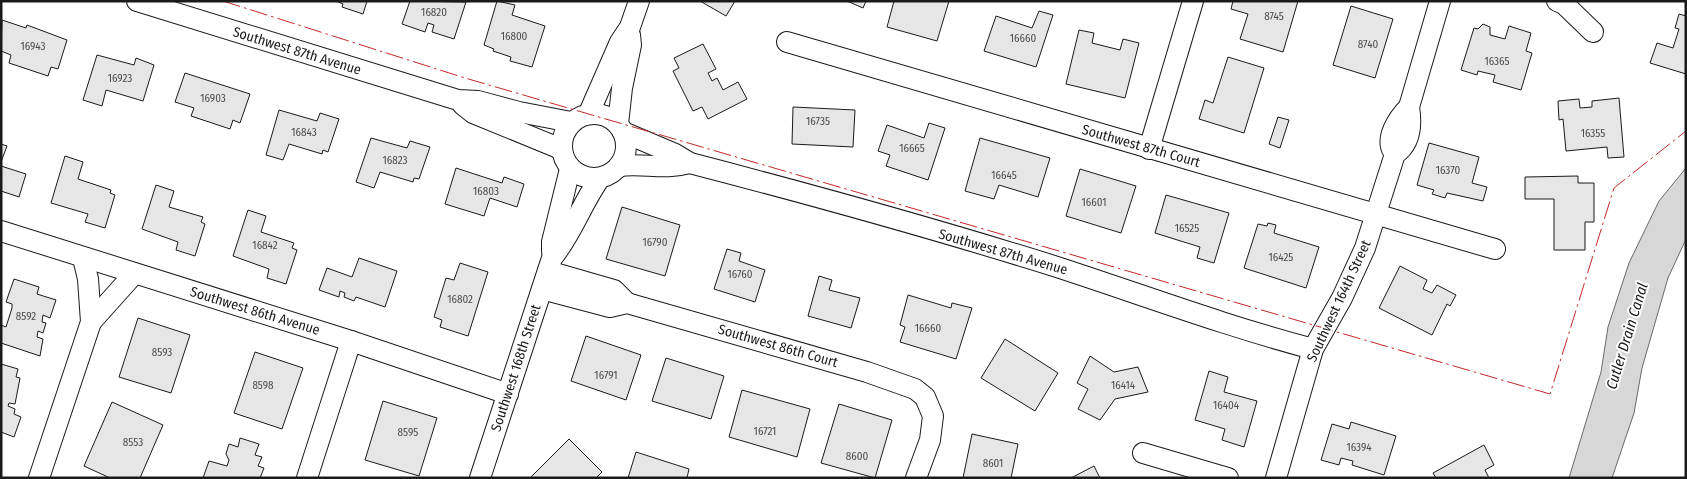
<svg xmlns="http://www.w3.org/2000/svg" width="1687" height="479" viewBox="0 0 1687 479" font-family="'Fira Sans Condensed',sans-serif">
  <rect width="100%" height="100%" fill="#fff"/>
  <path fill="#d7d7d7" stroke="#6a6a6a" d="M1686,168V239L1668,278L1642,368L1634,413L1612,478H1569L1601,372L1608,327L1629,263L1659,201Z"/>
  <g fill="#e6e6e6" stroke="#1a1a1a">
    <path d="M336,1H367L363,14L342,7L343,4Z"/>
    <path d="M410,1L466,2L454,39L432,32L434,25L428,23L425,32L402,24Z"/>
    <path d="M497,1L515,5L512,15L545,26L532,67L510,61L511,57L493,51L494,49L484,45Z"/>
    <path d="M700,1H735L726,16Z"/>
    <path d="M847,1H866L863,8Z"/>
    <path d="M894,1H949L937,41L887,27Z"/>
    <path d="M1233,1H1298L1283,52L1240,39L1248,14L1231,9Z"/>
    <path d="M1351,6L1393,19L1375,78L1333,65Z"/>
    <path d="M1039,11L1053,15L1036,67L984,51L996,16L1032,28Z"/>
    <path d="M1679,14L1686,16V74L1650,63L1657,43L1673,48L1679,29L1675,28Z"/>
    <path d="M2,20L26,28L27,25L67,40L58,69L51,67L48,76L9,63L11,55L1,51Z"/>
    <path d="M1483,24L1490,27V35L1505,39L1509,26L1531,33L1526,51L1532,53L1521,90L1493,82L1495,75L1478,71L1477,75L1461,70L1474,28L1478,29Z"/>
    <path d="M1079,30L1094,33L1092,43L1120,50L1123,39L1139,43L1125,98L1066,84Z"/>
    <path d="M703,44L716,69L708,73L712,81L717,78L723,90L738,82L747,99L708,119L702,107L693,111L673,71L679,68L674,58Z"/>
    <path d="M97,55L134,65L136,58L154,65L143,101L106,90L102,106L83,100Z"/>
    <path d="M1228,57L1264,68L1244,133L1199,119L1205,100L1213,103Z"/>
    <path d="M185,73L250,94L240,123L233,120L230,129L191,116L194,108L175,102Z"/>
    <path d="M1619,98L1624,157L1608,158L1607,147L1566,151L1563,119L1559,120L1558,101L1579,99L1580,108L1592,107V101Z"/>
    <path d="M793,107L855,110L853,147L792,144Z"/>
    <path d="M279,110L317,121L320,113L339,119L328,152L323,150L322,154L289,144L283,160L266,155Z"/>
    <path d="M1278,117L1289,120L1280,148L1269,144Z"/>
    <path d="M929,123L945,128L928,180L886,166L890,155L878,151L887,125L924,138Z"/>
    <path d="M371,138L407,148L410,141L430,147L419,179L414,178L413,182L380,172L374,188L356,182Z"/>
    <path d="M980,138L1050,158L1038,197L999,185L994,199L965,191Z"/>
    <path d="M1429,143L1479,157L1472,183L1487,187L1483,201L1447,193L1445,198L1432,194L1434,190L1417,185Z"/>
    <path d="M1,144L7,146L1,162Z"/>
    <path d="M65,156L83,162L78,179L111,190L110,193L115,195L105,228L85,222L88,214L51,203Z"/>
    <path d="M1,166L26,174L19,197L1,191Z"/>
    <path d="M456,168L502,183L504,177L524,184L517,207L490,198L484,216L445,204Z"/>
    <path d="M1080,169L1136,186L1121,233L1066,216Z"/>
    <path d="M1578,176V183H1594V222H1585V250H1554V199H1525V177Z"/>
    <path d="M156,185L174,191L169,207L203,217L201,222L205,224L195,256L176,250L178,242L142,229Z"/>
    <path d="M1166,195L1229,213L1214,263L1197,258L1200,247L1155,233Z"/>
    <path d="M622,207L680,225L665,276L606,259Z"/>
    <path d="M248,210L266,216L261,232L294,243L292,248L297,250L286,284L267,278L269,269L233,256Z"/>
    <path d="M1268,223L1276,225L1274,233L1319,247L1306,288L1244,268L1258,224L1267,226Z"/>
    <path d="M727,249L741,253L739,261L765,270L755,302L714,289Z"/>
    <path d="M359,258L397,271L385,307L356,297L354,301L344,297L345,293L340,291L339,297L319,290L327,268L352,277Z"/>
    <path d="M460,263L488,272L468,336L440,327L442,320L434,317L446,278L454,280Z"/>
    <path d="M1400,266L1427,280L1423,289L1432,293L1437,285L1456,295L1450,306L1447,304L1432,335L1379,308Z"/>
    <path d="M819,276L832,280L829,290L860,298L851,328L808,316Z"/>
    <path d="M14,279L39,287L37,294L56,300L50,318L43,315L42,322L46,323L43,333L38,331L37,337L43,339L40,356L1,343V325L6,327L12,308V304L6,302Z"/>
    <path d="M908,295L951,308L952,303L972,308L956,359L900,342L905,327L900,325Z"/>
    <path d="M138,318L190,335L171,393L119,377Z"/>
    <path d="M586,336L641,355L626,400L571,381Z"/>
    <path d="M1005,339L1058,373L1035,411L981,378Z"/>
    <path d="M255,352L303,368L282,429L234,413Z"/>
    <path d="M1090,356L1114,372L1138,367L1148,392L1115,399L1100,420L1078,409L1088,389L1077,383Z"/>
    <path d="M666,358L724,376L711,419L652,401Z"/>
    <path d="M1,364L18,369L16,377L20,378L15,404L9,403L8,406L15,409L14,414L21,417L14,437L1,432Z"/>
    <path d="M1209,371L1228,377L1224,392L1257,401L1244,447L1222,440L1225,429L1195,420Z"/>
    <path d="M742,390L810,409L797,457L729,437Z"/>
    <path d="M383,401L437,418L419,476L365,460Z"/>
    <path d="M112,402L163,425L140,478H110L84,466Z"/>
    <path d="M839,404L892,420L875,478L821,463Z"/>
    <path d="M1351,422L1396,436L1384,475L1352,465L1353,461L1341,458L1339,465L1321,460L1332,424L1349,429Z"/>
    <path d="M972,434L1018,444L1011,478H963Z"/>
    <path d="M240,438L259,444L255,455L262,457L258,466L264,468L260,478H203L209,461L227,466L229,460L226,454L229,444L238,447Z"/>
    <path d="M569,439L602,472L596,478H530Z"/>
    <path d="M1484,445L1494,465L1485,470L1489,478H1436L1433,473Z"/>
    <path d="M636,452L689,469L687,478H628Z"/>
    <path d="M1094,466L1100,478H1071Z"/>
  </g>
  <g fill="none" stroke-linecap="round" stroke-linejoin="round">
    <defs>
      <g id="minor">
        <path d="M137,1L458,100L478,101L519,112L571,122"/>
        <path d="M1557,1L1564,4L1593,32"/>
        <path d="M787,42L1495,249"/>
        <path d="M463,105L473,113L561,149"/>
        <path d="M589,113L620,42L630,27L639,1"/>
        <circle cx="594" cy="146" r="32"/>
        <path d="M618,124L622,88L631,45L630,35"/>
        <path d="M623,132L675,154L690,163C813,195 936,229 1057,267C1143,295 1226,326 1313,349"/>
        <path d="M1149,149L1193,1"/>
        <path d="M1395,154C1383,140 1398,118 1409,107"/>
        <path d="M619,166C643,163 666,170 690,163"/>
        <path d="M1,231L351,341L508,394"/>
        <path d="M552,251V242L570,169"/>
        <path d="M548,271L614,290L627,303"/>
        <path d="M542,289L610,307L627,303L867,372L915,389L925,397L933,416L930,440L916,478"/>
        <path d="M91,322L134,274"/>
        <path d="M1143,453L1228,478"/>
        <path d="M39,478L91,322L88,279L83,258"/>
        <path d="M307,478L351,341"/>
        <path d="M480,478L552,258C572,234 582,203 600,178"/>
        <path d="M1276,478L1313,349L1342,298L1365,248L1395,154C1411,143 1412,125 1409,107L1440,1"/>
      </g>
    </defs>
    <use href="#minor" stroke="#1a1a1a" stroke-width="22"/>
    <use href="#minor" stroke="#fff" stroke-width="20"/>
    <path stroke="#c62828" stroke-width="1" stroke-dasharray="18 4 2.5 4" stroke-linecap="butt" d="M223,1L465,78L1550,394L1614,188L1686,131"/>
  </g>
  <g text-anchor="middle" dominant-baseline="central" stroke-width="4" stroke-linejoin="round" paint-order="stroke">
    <g font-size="11" fill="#4d4d4d">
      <text x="434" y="12">16820</text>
      <text x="1274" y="16">8745</text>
      <text x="514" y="36">16800</text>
      <text x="1023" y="38">16660</text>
      <text x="1368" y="44">8740</text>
      <text x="33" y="46">16943</text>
      <text x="1497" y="61">16365</text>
      <text x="120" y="78">16923</text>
      <text x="213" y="98">16903</text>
      <text x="818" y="121">16735</text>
      <text x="304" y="132">16843</text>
      <text x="1593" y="133">16355</text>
      <text x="912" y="148">16665</text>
      <text x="395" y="160">16823</text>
      <text x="1448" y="170">16370</text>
      <text x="1004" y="175">16645</text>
      <text x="486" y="191">16803</text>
      <text x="1094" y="202">16601</text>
      <text x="1187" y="228">16525</text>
      <text x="655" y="242">16790</text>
      <text x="265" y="245">16842</text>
      <text x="1281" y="257">16425</text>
      <text x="740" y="274">16760</text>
      <text x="460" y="299">16802</text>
      <text x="26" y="316">8592</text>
      <text x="928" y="328">16660</text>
      <text x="162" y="352">8593</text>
      <text x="606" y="375">16791</text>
      <text x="263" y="385">8598</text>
      <text x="1123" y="385">16414</text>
      <text x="1226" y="405">16404</text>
      <text x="765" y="431">16721</text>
      <text x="408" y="432">8595</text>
      <text x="133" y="442">8553</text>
      <text x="1359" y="447">16394</text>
      <text x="857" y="456">8600</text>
      <text x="993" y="463">8601</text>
    </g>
    <g font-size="14" fill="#1a1a1a" stroke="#fff">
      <text transform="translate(297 51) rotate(17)">Southwest 87th Avenue</text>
      <text transform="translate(1141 146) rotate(16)">Southwest 87th Court</text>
      <text transform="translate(1003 252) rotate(16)">Southwest 87th Avenue</text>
      <text transform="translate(1339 301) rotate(-65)">Southwest 164th Street</text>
      <text transform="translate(255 311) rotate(17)">Southwest 86th Avenue</text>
      <text transform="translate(778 346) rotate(16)">Southwest 86th Court</text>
      <text transform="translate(516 368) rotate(-72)">Southwest 168th Street</text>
    </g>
    <g font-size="15" font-style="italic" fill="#1a1a1a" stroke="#fff">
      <text transform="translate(1627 336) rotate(-73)">Cutler Drain Canal</text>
    </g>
  </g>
  <rect width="1687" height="479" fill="none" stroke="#1a1a1a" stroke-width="5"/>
</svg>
